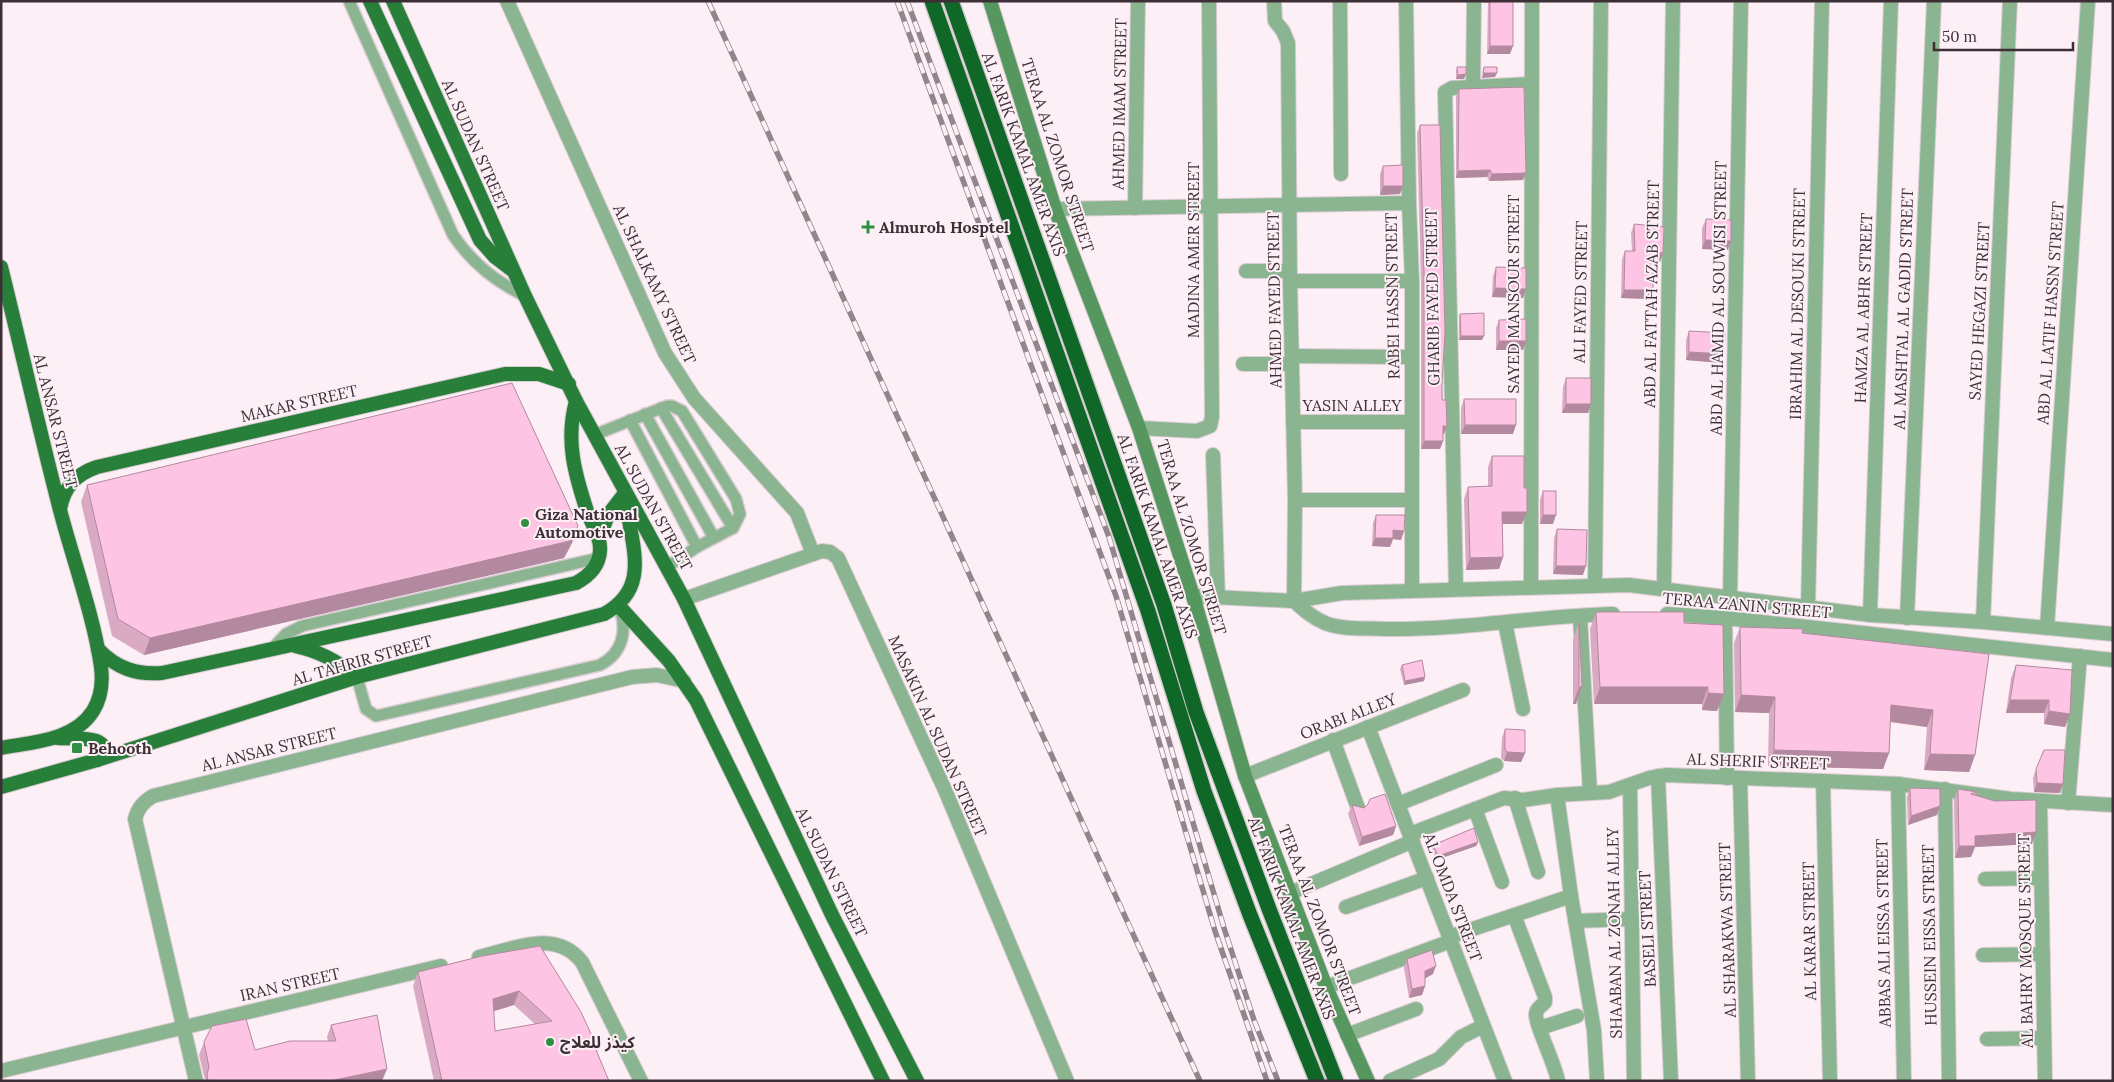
<svg xmlns="http://www.w3.org/2000/svg" width="2114" height="1082" viewBox="0 0 2114 1082" font-family="Lora,'Noto Sans Arabic',serif">
  <rect width="100%" height="100%" fill="#fceff5"/>
  <g fill="none" stroke-linecap="round" stroke-linejoin="round">
    <defs>
      <g id="service">
        <path d="M349,1L453,235C472,263 495,281 525,296"/>
        <path d="M661,408L733,528"/>
        <path d="M645,414L714,538"/>
        <path d="M630,420L697,547"/>
        <path d="M594,435L667,406H672L682,411L736,499L740,514L733,528L697,547L667,567"/>
        <path d="M271,650L286,634L302,626L599,558"/>
        <path d="M357,677L366,709L376,716L600,665C623,653 628,630 619,606"/>
      </g>
      <g id="minor">
        <path d="M507,1L665,353L694,398L797,513L813,554"/>
        <path d="M1274,1L1275,21L1283,31L1288,43L1290,281L1295,500L1294,601"/>
        <path d="M1340,1L1341,174"/>
        <path d="M1406,1L1409,203L1412,281V590"/>
        <path d="M1473,87L1474,1"/>
        <path d="M1135,208L1138,1"/>
        <path d="M1055,209L1409,203"/>
        <path d="M1246,271H1290"/>
        <path d="M1290,281H1412"/>
        <path d="M1292,356L1410,357"/>
        <path d="M1243,364H1292"/>
        <path d="M1293,422H1411"/>
        <path d="M1139,428L1197,431L1210,426L1212,417L1209,1"/>
        <path d="M1213,455L1218,598"/>
        <path d="M1295,500H1412"/>
        <path d="M1595,584L1601,1"/>
        <path d="M1531,586L1532,1"/>
        <path d="M1664,587L1673,1"/>
        <path d="M1456,589L1445,92L1452,88L1531,84"/>
        <path d="M1730,596L1741,1"/>
        <path d="M684,599L822,551L830,552L838,558L945,790L1067,1081"/>
        <path d="M1808,608L1822,1"/>
        <path d="M1870,615L1891,1"/>
        <path d="M1580,616L1590,793"/>
        <path d="M1725,618L1727,778"/>
        <path d="M1907,618L1934,1"/>
        <path d="M1983,622L2010,1"/>
        <path d="M1505,623L1523,709"/>
        <path d="M2047,628L2088,1"/>
        <path d="M1368,727L1505,1081"/>
        <path d="M1333,740L1358,808"/>
        <path d="M1245,776L1463,690"/>
        <path d="M1658,776L1671,1081"/>
        <path d="M1740,778L1748,1081"/>
        <path d="M1823,781L1830,1081"/>
        <path d="M1898,784L1904,1081"/>
        <path d="M1630,785L1634,1081"/>
        <path d="M1945,789L1949,1081"/>
        <path d="M1557,795L1571,896L1594,1030L1597,1081"/>
        <path d="M1515,798L1538,872"/>
        <path d="M2040,801L2045,1081"/>
        <path d="M2068,803L2080,656"/>
        <path d="M1398,804L1496,765"/>
        <path d="M1475,809L1502,882"/>
        <path d="M1410,834L1504,798L1523,800L1557,795L1609,792L1649,778L1667,775L1898,784L2011,799L2113,805"/>
        <path d="M1985,879L2041,878"/>
        <path d="M1290,893L1413,841"/>
        <path d="M1346,907L1427,878"/>
        <path d="M1514,915L1545,997V1002C1542,1006 1536,1008 1536,1014C1535,1024 1555,1064 1558,1081"/>
        <path d="M1575,921L1631,919"/>
        <path d="M1449,937L1571,896"/>
        <path d="M1983,955L2043,954"/>
        <path d="M479,957C515,949 555,928 582,962L641,1081"/>
        <path d="M1326,987L1451,941"/>
        <path d="M1540,1028L1577,1016"/>
        <path d="M1347,1035L1416,1009"/>
        <path d="M1987,1039L2044,1038"/>
        <path d="M1,1071L441,966"/>
        <path d="M196,1081L135,819C138,808 143,802 153,796L632,677L657,675L684,681"/>
        <path d="M1390,1081L1439,1059L1461,1037L1483,1026"/>
      </g>
      <g id="tertiary">
        <path d="M1193,596L1294,601L1342,593L1629,585L1870,615L1983,622L2113,634"/>
        <path d="M1294,601C1304,610 1313,618 1325,623C1343,630 1366,628 1385,629C1462,630 1536,616 1613,614"/>
        <path d="M1667,614L1725,618L2113,660"/>
      </g>
      <path id="secondary" d="M990,1L1055,209L1139,428L1193,596L1245,776L1326,987L1368,1081"/>
      <g id="primary">
        <path d="M370,1L480,240L495,257L512,270"/>
        <path d="M393,1L525,296L576,401L684,599L832,915L917,1081"/>
        <path d="M1,267C21,348 39,429 60,510C73,560 94,617 101,667C103,683 101,698 93,711C74,741 32,742 1,748"/>
        <path d="M60,509C64,487 76,474 97,467L505,374H539L569,384"/>
        <path d="M599,539L608,515L625,493"/>
        <path d="M619,606L669,661L696,700L883,1081"/>
        <path d="M295,646C319,651 338,661 357,677"/>
        <path d="M98,649C116,668 136,675 162,673L576,583C589,576 599,566 600,551C601,538 593,526 588,514C575,475 565,441 576,401"/>
        <path d="M58,738C70,739 121,734 97,760"/>
        <path d="M1,787L97,760L357,677L604,614C653,587 630,544 626,499"/>
      </g>
      <g id="motorway">
        <path d="M932,1L1148,611L1204,791L1250,915L1317,1081"/>
        <path d="M951,1L1164,605L1196,712L1269,909L1336,1081"/>
      </g>
    </defs>
    <use href="#service" stroke="#d9ccd3" stroke-width="14"/>
    <use href="#minor" stroke="#d9ccd3" stroke-width="16"/>
    <use href="#tertiary" stroke="#d9ccd3" stroke-width="16"/>
    <use href="#secondary" stroke="#d9ccd3" stroke-width="16"/>
    <use href="#primary" stroke="#d9ccd3" stroke-width="16"/>
    <use href="#motorway" stroke="#d9ccd3" stroke-width="18"/>
    <use href="#service" stroke="#8bb590" stroke-width="11"/>
    <use href="#minor" stroke="#8bb590" stroke-width="14"/>
    <use href="#tertiary" stroke="#8bb590" stroke-width="14"/>
    <use href="#secondary" stroke="#56965f" stroke-width="14"/>
    <use href="#primary" stroke="#277f3a" stroke-width="14"/>
    <use href="#motorway" stroke="#106828" stroke-width="15"/>
    <defs>
      <g id="rail">
        <path d="M708,1L1200,1081"/>
        <path d="M897,1L1116,596L1215,931L1267,1081"/>
        <path d="M907,1L1109,537L1224,928L1254,1020L1278,1081"/>
      </g>
    </defs>
    <use href="#rail" stroke="#92858c" stroke-width="5.5"/>
    <use href="#rail" stroke="#fceff5" stroke-width="4" stroke-dasharray="11" stroke-linecap="butt"/>
  </g>
  <g fill="#daa9c3" fill-rule="evenodd">
    <path d="M1482,1H1513L1510,54H1487L1488,3H1483Z"/>
    <path d="M1457,67L1466,74L1464,79H1456V71Z"/>
    <path d="M1459,89L1523,180L1489,181L1487,177L1456,178V97Z"/>
    <path d="M1420,125L1442,385L1444,434H1443V441L1440,449H1421V281L1417,133Z"/>
    <path d="M1383,166L1400,194L1380,195V174Z"/>
    <path d="M1706,219L1728,250L1702,249V228Z"/>
    <path d="M1634,224L1663,253L1660,262L1657,261V273L1653,282L1650,299L1621,298L1622,259L1625,251H1632L1631,233Z"/>
    <path d="M1496,267L1523,298L1492,297L1493,276Z"/>
    <path d="M1460,314L1482,340H1459V318Z"/>
    <path d="M1499,320L1523,350H1496V328Z"/>
    <path d="M1689,331L1721,363L1686,360V340Z"/>
    <path d="M1566,378L1591,404L1588,413H1562L1563,387Z"/>
    <path d="M1464,399L1513,434H1461V408Z"/>
    <path d="M1492,456L1522,524H1502L1503,557L1499,569L1466,570L1464,499L1468,487H1488V467Z"/>
    <path d="M87,485L572,543L564,558L144,655L112,636L81,502Z"/>
    <path d="M1543,491L1553,524H1540V500Z"/>
    <path d="M1376,515L1401,540L1393,539L1390,547L1372,546L1373,523Z"/>
    <path d="M1557,529L1583,575L1553,574L1554,538Z"/>
    <path d="M1596,612L1684,623L1717,711L1702,710V704H1594L1590,629Z"/>
    <path d="M1579,622L1582,687L1576,704H1573V639Z"/>
    <path d="M1740,627L1989,654L1975,755L1969,772L1924,770L1927,727L1890,722L1889,753L1883,769L1768,766L1769,713L1735,712L1734,643Z"/>
    <path d="M1402,665L1425,677L1424,681L1404,685L1400,669Z"/>
    <path d="M2016,665L2072,670L2065,727L2044,724V713H2006L2011,678Z"/>
    <path d="M1505,729L1525,753L1521,762L1504,761L1501,758L1502,738Z"/>
    <path d="M2036,769L2060,793L2034,792L2033,778Z"/>
    <path d="M1910,788L1937,815L1908,825L1907,797Z"/>
    <path d="M1958,789L1977,792L1976,795L2032,844L1975,847L1971,857L1955,858L1954,800Z"/>
    <path d="M1352,805L1364,808L1396,826L1393,835L1359,846L1348,814Z"/>
    <path d="M1478,842L1476,846L1436,860L1432,849L1433,845Z"/>
    <path d="M482,956L598,1049L597,1052L609,1081H434L413,986L418,972ZM514,1005L535,1024L495,1031L493,1011Z"/>
    <path d="M1407,959L1433,974L1425,978V986L1422,995L1409,998L1404,968Z"/>
    <path d="M331,1025L382,1081H204L205,1080L199,1055L204,1042L255,1050L328,1041L327,1037Z"/>
  </g>
  <g fill="#b2899f">
    <path d="M1490,46H1513L1510,54H1487Z"/>
    <path d="M1483,73H1497L1495,77L1482,78Z"/>
    <path d="M1466,74L1464,79H1456L1458,75Z"/>
    <path d="M1490,170L1487,177L1456,178L1458,171Z"/>
    <path d="M1526,173L1523,180L1489,181L1492,174Z"/>
    <path d="M1383,186H1403L1400,194L1380,195Z"/>
    <path d="M1705,240L1731,241L1728,250L1702,249Z"/>
    <path d="M1657,252L1663,253L1660,262L1654,261Z"/>
    <path d="M1653,273H1657L1653,282Z"/>
    <path d="M1495,288L1526,289L1523,298L1492,297Z"/>
    <path d="M1624,290H1653L1650,299L1621,298Z"/>
    <path d="M1461,336H1484L1482,340H1459Z"/>
    <path d="M1499,341H1526L1523,350H1496Z"/>
    <path d="M1689,352L1724,354L1721,363L1686,360Z"/>
    <path d="M1566,404H1591L1588,413H1562Z"/>
    <path d="M1465,425H1516L1513,434H1461Z"/>
    <path d="M1443,426H1447L1444,434H1440Z"/>
    <path d="M1424,441H1443L1440,449H1421Z"/>
    <path d="M1502,512H1527L1522,524H1498Z"/>
    <path d="M1543,515H1556L1553,524H1540Z"/>
    <path d="M578,526L572,543L564,558L144,655L150,638Z"/>
    <path d="M1393,530L1404,531L1401,540L1393,539L1390,547L1372,546L1375,538Z"/>
    <path d="M1503,557L1499,569L1466,570L1470,558Z"/>
    <path d="M1556,566H1586L1583,575L1553,574Z"/>
    <path d="M1425,677L1424,681L1404,685L1405,681Z"/>
    <path d="M1579,687H1582L1576,704H1573Z"/>
    <path d="M1600,687H1708L1702,704H1594Z"/>
    <path d="M1708,693L1724,694L1717,711L1702,710Z"/>
    <path d="M1741,695L1775,697L1769,713L1735,712Z"/>
    <path d="M2010,700H2049L2044,713H2006Z"/>
    <path d="M1891,705L1933,710L1927,727L1885,721Z"/>
    <path d="M2049,711L2070,714L2065,727L2044,724Z"/>
    <path d="M1774,750L1889,753L1883,769L1768,766Z"/>
    <path d="M1507,752L1525,753L1521,762L1504,761Z"/>
    <path d="M1930,754L1975,755L1969,772L1924,770Z"/>
    <path d="M2037,783L2063,784L2060,793L2034,792Z"/>
    <path d="M1940,806L1937,815L1908,825L1911,816Z"/>
    <path d="M1396,826L1393,835L1359,846L1362,837Z"/>
    <path d="M2036,832L2032,844L1975,847L1971,857L1955,858L1959,846L1975,836Z"/>
    <path d="M1478,842L1476,846L1436,860L1438,856Z"/>
    <path d="M1436,966L1433,974L1422,980L1425,971Z"/>
    <path d="M1425,986L1422,995L1409,998L1412,989Z"/>
    <path d="M519,991L514,1005L488,1013L493,999Z"/>
    <path d="M387,1069L382,1081H330Z"/>
  </g>
  <g fill="#fec4e3" stroke="#b2899f" fill-rule="evenodd">
    <rect x="1490" y="1" width="23" height="45"/>
    <path d="M1457,67H1466V74L1458,75Z"/>
    <path d="M1484,67H1497V73H1483Z"/>
    <path d="M1524,87L1526,173L1492,174L1490,170L1458,171L1459,89Z"/>
    <path d="M1420,125H1440L1445,332L1442,385V400H1446L1447,426H1443V441H1424V273Z"/>
    <path d="M1403,165V186H1383V166Z"/>
    <path d="M1706,219L1731,220V241L1705,240Z"/>
    <path d="M1634,224L1664,227L1663,253L1657,252V273H1653V290H1624L1625,251H1635Z"/>
    <path d="M1496,267L1526,268V289L1495,288Z"/>
    <path d="M1484,313V336H1461L1460,314Z"/>
    <path d="M1526,319V341H1499V320Z"/>
    <path d="M1689,331L1725,333L1724,354L1689,352Z"/>
    <rect x="1566" y="378" width="25" height="26"/>
    <path d="M512,383L578,526L570,541L150,638L118,619L87,485Z"/>
    <path d="M1464,399H1516V425H1465Z"/>
    <path d="M1492,456H1524V488H1527V512H1502L1503,557L1470,558L1468,487L1492,486Z"/>
    <rect x="1543" y="491" width="13" height="24"/>
    <path d="M1376,515H1405L1404,531L1393,530V538H1375Z"/>
    <path d="M1557,529L1587,530L1586,566H1556Z"/>
    <path d="M1596,612H1684V623L1723,625L1724,694L1708,693V687H1600Z"/>
    <path d="M1579,622L1582,687H1579Z"/>
    <path d="M1740,627L1803,629L1802,633L1989,654L1975,755L1930,754L1933,710L1891,705L1889,753L1774,750L1775,697L1741,695Z"/>
    <path d="M1422,660L1425,677L1405,681L1402,665Z"/>
    <path d="M2016,665L2072,670L2070,714L2049,711V700H2010Z"/>
    <path d="M1505,729L1525,730V753L1507,752L1505,749Z"/>
    <path d="M2044,750H2065L2063,784L2037,783L2036,769Z"/>
    <path d="M1910,788L1940,789V806L1911,816Z"/>
    <path d="M1958,789L1977,792L1971,794L1995,801L2036,800V832L1975,836V846H1959Z"/>
    <path d="M1385,794L1396,826L1362,837L1352,805L1364,808L1368,804L1370,799Z"/>
    <path d="M1474,828L1478,842L1438,856L1433,845Z"/>
    <path d="M540,946L581,1012L598,1049L596,1050L609,1081H442L418,972L482,956ZM519,991L552,1021L495,1031L493,999Z"/>
    <path d="M1432,950L1436,966L1425,971V986L1412,989L1407,959Z"/>
    <path d="M377,1015L387,1069L330,1081H208L207,1074L209,1067L204,1042L212,1026L246,1019L255,1050L290,1041H336L331,1025Z"/>
  </g>
  <g fill="#2f9044" stroke="#fceff5" stroke-width="2">
    <path d="M865.5 219.5h5v5h5v5h-5v5h-5v-5h-5v-5h5z"/>
    <circle cx="525" cy="523" r="5"/>
    <rect x="71" y="742" width="12" height="12" rx="2.5"/>
    <circle cx="550" cy="1042" r="5"/>
  </g>
  <g text-anchor="middle" dominant-baseline="central" stroke-width="4" stroke-linejoin="round" paint-order="stroke">
    <g font-size="16" fill="#3c2f36" stroke="#fceff5">
      <text transform="translate(1119 104) rotate(-89)">AHMED IMAM STREET</text>
      <text transform="translate(476 145) rotate(66)">AL SUDAN STREET</text>
      <text transform="translate(1024 154) rotate(70)">AL FARIK KAMAL AMER AXIS</text>
      <text transform="translate(1058 155) rotate(72)">TERAA AL ZOMOR STREET</text>
      <text transform="translate(1193 250) rotate(-90)">MADINA AMER STREET</text>
      <text transform="translate(655 284) rotate(65)">AL SHALKAMY STREET</text>
      <text transform="translate(1580 292) rotate(-89)">ALI FAYED STREET</text>
      <text transform="translate(1513 294) rotate(-90)">SAYED MANSOUR STREET</text>
      <text transform="translate(1651 294) rotate(-89)">ABD AL FATTAH AZAB STREET</text>
      <text transform="translate(1392 296) rotate(-91)">RABEI HASSN STREET</text>
      <text transform="translate(1432 297) rotate(-91)">GHARIB FAYED STREET</text>
      <text transform="translate(1718 298) rotate(-89)">ABD AL HAMID AL SOUWISI STREET</text>
      <text transform="translate(1274 300) rotate(-91)">AHMED FAYED STREET</text>
      <text transform="translate(1797 304) rotate(-89)">IBRAHIM AL DESOUKI STREET</text>
      <text transform="translate(1863 308) rotate(-88)">HAMZA AL ABHR STREET</text>
      <text transform="translate(1903 309) rotate(-88)">AL MASHTAL AL GADID STREET</text>
      <text transform="translate(1979 311) rotate(-87)">SAYED HEGAZI STREET</text>
      <text transform="translate(2050 313) rotate(-86)">ABD AL LATIF HASSN STREET</text>
      <text transform="translate(299 403) rotate(-13)">MAKAR STREET</text>
      <text x="1352" y="405">YASIN ALLEY</text>
      <text transform="translate(56 421) rotate(76)">AL ANSAR STREET</text>
      <text transform="translate(654 507) rotate(61)">AL SUDAN STREET</text>
      <text transform="translate(1158 536) rotate(71)">AL FARIK KAMAL AMER AXIS</text>
      <text transform="translate(1192 537) rotate(73)">TERAA AL ZOMOR STREET</text>
      <text transform="translate(1747 605) rotate(5)">TERAA ZANIN STREET</text>
      <text transform="translate(362 660) rotate(-16)">AL TAHRIR STREET</text>
      <text transform="translate(1348 716) rotate(-21)">ORABI ALLEY</text>
      <text transform="translate(938 736) rotate(66)">MASAKIN AL SUDAN STREET</text>
      <text transform="translate(269 749) rotate(-14)">AL ANSAR STREET</text>
      <text transform="translate(1758 761) rotate(2)">AL SHERIF STREET</text>
      <text transform="translate(832 872) rotate(64)">AL SUDAN STREET</text>
      <text transform="translate(1453 897) rotate(69)">AL OMDA STREET</text>
      <text transform="translate(1292 918) rotate(69)">AL FARIK KAMAL AMER AXIS</text>
      <text transform="translate(1320 920) rotate(69)">TERAA AL ZOMOR STREET</text>
      <text transform="translate(1647 929) rotate(-93)">BASELI STREET</text>
      <text transform="translate(1727 930) rotate(-92)">AL SHARAKWA STREET</text>
      <text transform="translate(1809 931) rotate(-91)">AL KARAR STREET</text>
      <text transform="translate(1614 933) rotate(-91)">SHAABAN AL ZONAH ALLEY</text>
      <text transform="translate(1883 933) rotate(-91)">ABBAS ALI EISSA STREET</text>
      <text transform="translate(1929 935) rotate(-91)">HUSSEIN EISSA STREET</text>
      <text transform="translate(2025 941) rotate(-91)">AL BAHRY MOSQUE STREET</text>
      <text transform="translate(290 984) rotate(-13)">IRAN STREET</text>
    </g>
    <g font-size="16" font-weight="bold" fill="#3c2f36" stroke="#fceff5" text-anchor="start">
      <text x="879" y="227">Almuroh Hosptel</text>
      <text x="535" y="514">Giza National<tspan x="535" dy="18">Automotive</tspan></text>
      <text x="88" y="748">Behooth</text>
      <text x="560" y="1042">كيذز للعلاج</text>
    </g>
  </g>
  <rect width="2114" height="1082" fill="none" stroke="#3c2f36" stroke-width="5"/>
  <path d="M1934 42v8h139v-8" fill="none" stroke="#3c2f36" stroke-width="2.5"/>
  <text x="1942" y="42" font-size="15" fill="#3c2f36" stroke="#fceff5" stroke-width="4" paint-order="stroke">50 m</text>
</svg>
